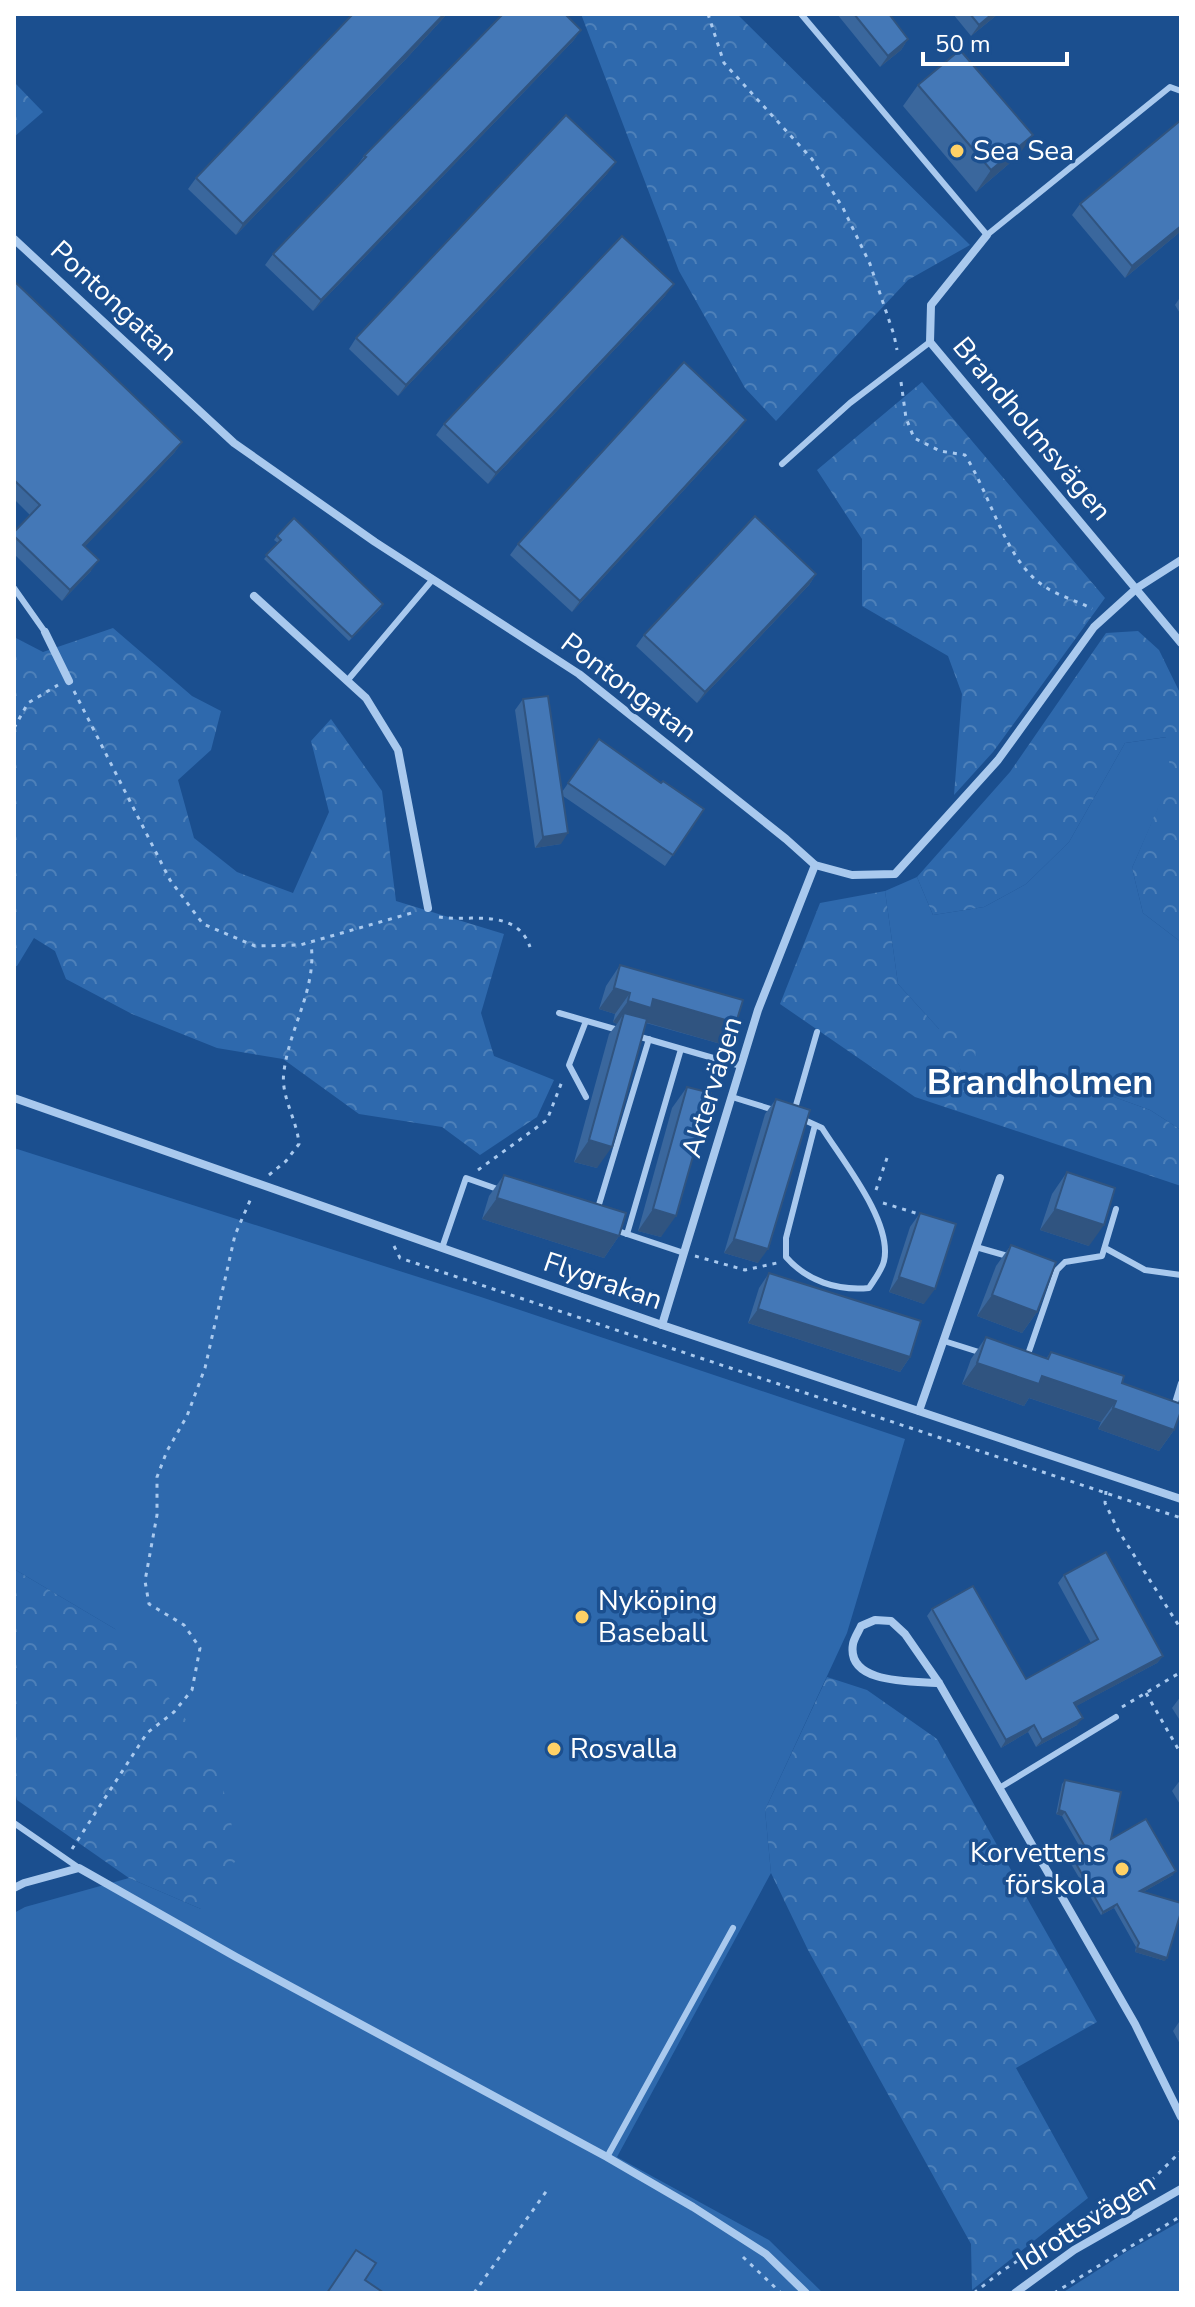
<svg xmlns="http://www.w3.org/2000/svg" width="1195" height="2307" viewBox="0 0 1195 2307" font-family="'Nunito Sans',sans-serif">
  <defs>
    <pattern id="forest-crowns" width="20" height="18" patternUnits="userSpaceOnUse" patternTransform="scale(2)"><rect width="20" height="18" fill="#2e69ad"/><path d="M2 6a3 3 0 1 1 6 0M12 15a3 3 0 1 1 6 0" fill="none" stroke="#4d80b9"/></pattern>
  </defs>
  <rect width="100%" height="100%" fill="#1b4f8f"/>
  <g fill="#2e69ad">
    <path d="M1167,737L1172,777L1132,868L1143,913L1181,942V1130L1150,1110L1067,1080L1001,1092L962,1074L957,1060L939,1029L898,984L885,891L917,877L933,915L984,907L1026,884L1069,842L1125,743Z"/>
    <path d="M14,1148L481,1297L905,1439L847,1633L765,1810L771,1873L617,2157L769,2240L823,2293H14V1913L25,1907L129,1878L201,1909L115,1629L14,1569Z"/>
    <path d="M1181,2221V2293H1062L1126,2252Z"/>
  </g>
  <g fill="url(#forest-crowns)">
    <path d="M581,14H737L970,245L908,280L776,421L745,388L679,271Z"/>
    <path d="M14,82L43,112L14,137Z"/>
    <path d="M922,382L1105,598L993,752L954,795L962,694L948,656L862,606V539L817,470Z"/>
    <path d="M113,628L192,696L221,711L211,750L178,780L194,838L237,872L293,893L329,812L311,741L331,719L382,791L396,901L504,934L481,1013L494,1056L554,1080L537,1117L480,1155L442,1127L359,1114L283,1059L217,1048L132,1014L66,979L55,951L34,938L17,966H14V637L43,652Z"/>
    <path d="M1138,631L1159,650L1181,695V942L1143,913L1132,868L1171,777L1166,737L1125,743L1069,842L1026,884L984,907L933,915L917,877L1010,772L1106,633Z"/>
    <path d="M885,891L898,984L939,1029L977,1032L975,1061H958L962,1074L1001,1092L1067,1080L1150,1110L1181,1130V1186L915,1097L780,1004L820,903Z"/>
    <path d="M14,1569L115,1629L216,1758L239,1856L201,1909L129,1878L17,1800L14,1787Z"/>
    <path d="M827,1677L867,1690L937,1739L1097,2022L1016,2068L1088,2198L972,2290L971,2244L808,1950L771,1873L765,1810Z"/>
  </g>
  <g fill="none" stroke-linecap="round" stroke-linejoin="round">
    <g stroke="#a9c9ee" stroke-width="3" stroke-dasharray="4 6" stroke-linecap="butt">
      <path d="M708,14L724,63L812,159L843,208L870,264L894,335L897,350"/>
      <path d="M901,382L906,418L914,438L940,451L965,455C990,494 1005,558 1041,584C1055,595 1076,600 1092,609"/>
      <path d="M74,691L170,880L203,924L255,946L300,945L415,912"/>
      <path d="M14,728L28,703L58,685"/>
      <path d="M439,917C470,922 516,907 530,947"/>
      <path d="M478,1170L547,1120L563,1079"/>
      <path d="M269,1175L286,1161L299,1144C297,1119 280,1096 284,1071C290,1026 317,989 311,943"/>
      <path d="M876,1190L887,1158"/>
      <path d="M883,1203L922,1215"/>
      <path d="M394,1246L400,1258L1181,1518"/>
      <path d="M695,1256L745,1270L777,1263"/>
      <path d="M1106,1491L1105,1503L1118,1530L1179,1626"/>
      <path d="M1181,1620V1640"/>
      <path d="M1146,1693L1181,1754"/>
      <path d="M1122,1707L1181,1672"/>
      <path d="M72,1849L147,1733L174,1712L192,1690L200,1648L184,1625L149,1604L145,1581L157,1515V1477L167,1451L187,1416L205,1368L235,1235L252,1196"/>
      <path d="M743,2257L781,2293"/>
      <path d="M474,2293L548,2189"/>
      <path d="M974,2293L1002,2271L1100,2207L1154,2178L1181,2151"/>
      <path d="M1054,2293L1181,2216"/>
    </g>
    <g stroke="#a9c9ee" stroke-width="6">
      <path d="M801,14L987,235L1170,87L1181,91"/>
      <path d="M782,464L850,403L930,342"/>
      <path d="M14,588L45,632"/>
      <path d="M347,681L433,579"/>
      <path d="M559,1013L618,1030"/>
      <path d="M637,1036L741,1066"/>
      <path d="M586,1097L569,1065L586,1021"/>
      <path d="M732,1097L774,1110"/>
      <path d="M794,1112L817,1032"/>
      <path d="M800,1118L822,1128C842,1160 893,1222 884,1261C882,1270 874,1280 869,1288C837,1291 807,1281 786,1257V1238L815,1125"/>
      <path d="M597,1211L649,1039"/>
      <path d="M615,1230L684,1253"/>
      <path d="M627,1234L681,1049"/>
      <path d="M976,1247L1011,1257"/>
      <path d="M442,1248L466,1178L503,1191"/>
      <path d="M1105,1248L1145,1270L1181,1275"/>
      <path d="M944,1341L982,1353"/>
      <path d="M1026,1360L1057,1270L1065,1262L1102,1256L1116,1209"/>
      <path d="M1170,1404L1174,1406L1181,1383"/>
      <path d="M1001,1787L1116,1717"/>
      <path d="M14,1823L79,1868"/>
      <path d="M607,2157L733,1928"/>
    </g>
    <g stroke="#a9c9ee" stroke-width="8">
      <path d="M987,235L931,305L930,342L1181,643"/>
      <path d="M14,239L234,443L375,542L579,674L786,839L815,865L852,875L895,874L998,760L1094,627L1137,588L1181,560"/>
      <path d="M254,596L366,698L398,750L428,908"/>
      <path d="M45,632L69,681"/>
      <path d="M14,1098L662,1325L1181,1499"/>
      <path d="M662,1325L758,1010L815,865"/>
      <path d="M919,1411L1000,1178"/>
      <path d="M939,1683C914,1681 846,1685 853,1644C854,1638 859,1631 861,1626L875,1620L891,1621L905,1634L939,1683L1135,2024L1181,2117"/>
      <path d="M14,1888L24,1883L79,1868L236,1957L607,2157L693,2207L766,2254L806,2293"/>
      <path d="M1015,2293L1074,2250L1181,2189"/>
    </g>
  </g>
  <g fill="#3a679d">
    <path d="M353,14H447L406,59L236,235L188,189L196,178Z"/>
    <path d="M837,14H889L908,39L901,50L880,67Z"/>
    <path d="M953,14H998L971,36Z"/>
    <path d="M581,30L573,41L313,311L265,265L273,254L356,167L364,156Z"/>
    <path d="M918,85L1018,156L976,192L903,106Z"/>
    <path d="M608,173L398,396L349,349L356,338Z"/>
    <path d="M1080,204L1181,231L1125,278L1072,215Z"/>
    <path d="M14,281L182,442L174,453L85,546L91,571L62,601L14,554V532L30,515L14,499Z"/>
    <path d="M666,295L488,484L436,435L444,424Z"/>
    <path d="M1181,296V315L1175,305Z"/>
    <path d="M738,431L572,612L510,555L518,544Z"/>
    <path d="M277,536L381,608L349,641L264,559L278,543L274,540Z"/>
    <path d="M816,574L809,585L697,703L636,646L644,635Z"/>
    <path d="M523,699L562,792L599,739L661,783L704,809L665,866L563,796L561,844L535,848L515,710Z"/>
    <path d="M620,965L736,1023L721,1044L646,1023L597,1168L574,1162L609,1034L617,1024L613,1022L615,1014L599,1009L606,986Z"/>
    <path d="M687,1087L661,1237L638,1231L672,1108Z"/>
    <path d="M776,1099L758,1263L724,1253L765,1114Z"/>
    <path d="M1067,1172L1089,1246L1040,1230L1052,1194Z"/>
    <path d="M504,1175L619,1236L604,1258L482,1219L489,1196Z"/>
    <path d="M920,1213L924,1304L889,1292L910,1227Z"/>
    <path d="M1011,1245L1037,1312L1022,1333L977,1316L996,1266Z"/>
    <path d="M769,1273L910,1357L900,1372L748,1323L759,1288Z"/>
    <path d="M986,1337L1046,1359L1051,1352L1122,1383L1174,1430L1159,1451L1098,1429L1101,1422L1029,1398L1024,1406L962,1384L971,1359Z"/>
    <path d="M1064,1575L1163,1656L1157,1663L1076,1706L1077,1725L1036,1747L1028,1732L1001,1748L927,1616L932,1609L1026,1679L1091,1643L1058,1583Z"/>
    <path d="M1181,1696V1722L1172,1708Z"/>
    <path d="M1181,1779V1806L1172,1791Z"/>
    <path d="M1065,1780L1111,1839L1173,1875L1143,1892L1165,1961L1135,1952L1136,1947L1114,1908L1101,1915L1071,1864L1074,1860L1084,1854L1062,1816L1056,1814L1062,1784Z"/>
    <path d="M1181,2019V2046L1173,2031Z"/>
  </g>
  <g fill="#305480">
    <path d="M444,14H447L406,59L236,235L243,224Z"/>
    <path d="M992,14H998L971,36L979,25Z"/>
    <path d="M581,30L573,41L313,311L321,300Z"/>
    <path d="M908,39L901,50L880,67L888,56Z"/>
    <path d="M1033,135L1018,156L976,192L991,170Z"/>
    <path d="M616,162L608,173L398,396L406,385Z"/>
    <path d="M1181,226V231L1125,278L1132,266Z"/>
    <path d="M674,284L666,295L488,484L496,473Z"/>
    <path d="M746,420L738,431L572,612L580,601Z"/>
    <path d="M182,442L174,453L76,556L83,545Z"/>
    <path d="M99,560L91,571L62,601L70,590Z"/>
    <path d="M816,574L809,585L697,703L705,692Z"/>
    <path d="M568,833L561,844L535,848L543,837Z"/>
    <path d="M614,988L630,993L615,1014L599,1009Z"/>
    <path d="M653,999L736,1023L721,1044L641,1021L624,1013L617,1024L613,1022L628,1001Z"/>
    <path d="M589,1140L612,1147L597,1168L574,1162Z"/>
    <path d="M497,1198L619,1236L604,1258L482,1219Z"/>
    <path d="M653,1209L676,1216L661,1237L638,1231Z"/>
    <path d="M1055,1209L1104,1225L1089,1246L1040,1230Z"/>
    <path d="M734,1239L768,1249L758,1263L724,1253Z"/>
    <path d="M899,1277L935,1289L924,1304L889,1292Z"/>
    <path d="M992,1295L1037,1312L1022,1333L977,1316Z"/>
    <path d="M758,1309L910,1357L900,1372L748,1323Z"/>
    <path d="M977,1363L1042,1376L1116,1401L1101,1422L1029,1398L1024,1406L962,1384Z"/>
    <path d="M1113,1408L1174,1430L1159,1451L1098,1429Z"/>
    <path d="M1163,1656L1157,1663L1069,1710L1074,1703Z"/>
    <path d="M1083,1718L1077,1725L1036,1747L1042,1740Z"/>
    <path d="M1034,1725L1028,1732L1001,1748L1006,1740Z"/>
    <path d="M1059,1810L1065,1812L1062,1816L1056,1814Z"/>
    <path d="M1176,1871L1173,1875L1138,1895L1140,1891Z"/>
    <path d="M1117,1904L1114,1908L1101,1915L1103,1912Z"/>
    <path d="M1137,1948L1167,1958L1165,1961L1135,1952Z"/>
  </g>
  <g fill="#4478b7" stroke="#305480" stroke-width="2">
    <path d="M353,14H444L243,224L196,178Z"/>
    <path d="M503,14H565L581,30L321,300L273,254L366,157L364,156Z"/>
    <path d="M854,14H889L908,39L888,56Z"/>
    <path d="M970,14H992L979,25Z"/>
    <path d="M960,50L1033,135L991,170L918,85Z"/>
    <path d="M566,115L616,162L406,385L356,338Z"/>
    <path d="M1181,120V226L1132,266L1080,204Z"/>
    <path d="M622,236L674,284L496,473L444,424Z"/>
    <path d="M14,281L182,442L83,545L99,560L70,590L14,536V532L40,505L14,480Z"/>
    <path d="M684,362L746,420L580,601L518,544Z"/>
    <path d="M755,516L816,574L705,692L644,635Z"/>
    <path d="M294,518L383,604L352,637L266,555L281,540L277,536Z"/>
    <path d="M548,696L568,833L543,837L523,699Z"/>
    <path d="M599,739L661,783L663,781L704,809L673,855L568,783Z"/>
    <path d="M620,965L743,1000L736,1023L653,999L651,1008L628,1001L630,993L614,988Z"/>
    <path d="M624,1013L647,1019L612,1147L589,1140Z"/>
    <path d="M687,1087L711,1093L676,1216L653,1209Z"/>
    <path d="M776,1099L810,1110L768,1249L734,1239Z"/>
    <path d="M1067,1172L1115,1188L1104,1225L1055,1209Z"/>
    <path d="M504,1175L626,1213L619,1236L497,1198Z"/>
    <path d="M920,1213L956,1224L935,1289L899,1277Z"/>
    <path d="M1011,1245L1056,1262L1037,1312L992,1295Z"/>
    <path d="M769,1273L921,1321L910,1357L758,1309Z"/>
    <path d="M986,1337L1048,1359L1051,1352L1124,1376L1122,1383L1181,1404V1411L1174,1430L1113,1408L1116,1401L1042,1376L1039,1384L977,1363Z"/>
    <path d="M1106,1552L1163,1656L1074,1703L1083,1718L1042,1740L1034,1725L1006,1740L932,1609L973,1586L1026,1679L1098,1639L1064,1575Z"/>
    <path d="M1065,1780L1121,1792L1111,1839L1146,1819L1176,1871L1140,1891L1181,1903V1912L1167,1958L1137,1948L1139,1943L1117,1904L1103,1912L1074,1860L1088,1852L1065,1812L1059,1810Z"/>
    <path d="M356,2250L376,2263L365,2280L384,2293H327Z"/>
  </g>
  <g fill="#ffd166" stroke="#1b4f8f" stroke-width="3">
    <circle cx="957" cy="151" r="8"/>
    <circle cx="582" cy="1617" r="8"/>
    <circle cx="554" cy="1749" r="8"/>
    <circle cx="1122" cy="1869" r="8"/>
  </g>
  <g text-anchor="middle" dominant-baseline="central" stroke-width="7" stroke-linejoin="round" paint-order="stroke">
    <g font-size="28" fill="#fff" stroke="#1b4f8f" text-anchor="start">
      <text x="973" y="151">Sea Sea</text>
      <text x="598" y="1601">Nyköping<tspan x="598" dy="32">Baseball</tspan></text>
      <text x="570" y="1749">Rosvalla</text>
      <text x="1106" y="1853" text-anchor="end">Korvettens<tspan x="1106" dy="32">förskola</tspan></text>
    </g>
    <g font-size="28" fill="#fff" stroke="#1b4f8f">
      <text transform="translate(114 301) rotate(43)">Pontongatan</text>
      <text transform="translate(1032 429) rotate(50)">Brandholmsvägen</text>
      <text transform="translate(629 688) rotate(37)">Pontongatan</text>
      <text transform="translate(712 1087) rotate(-73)">Aktervägen</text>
      <text transform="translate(603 1281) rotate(19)">Flygrakan</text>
      <text transform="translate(1086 2222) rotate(-32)">Idrottsvägen</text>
    </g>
    <g font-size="36" font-weight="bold" fill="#fff" stroke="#1b4f8f">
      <text x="1040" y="1082">Brandholmen</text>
    </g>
  </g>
  <rect width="1195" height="2307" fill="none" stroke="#ffffff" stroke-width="32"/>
  <path d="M923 52v12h144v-12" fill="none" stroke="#ffffff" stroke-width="4"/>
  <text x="935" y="52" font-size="24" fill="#ffffff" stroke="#1b4f8f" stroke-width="6" paint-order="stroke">50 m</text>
</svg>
